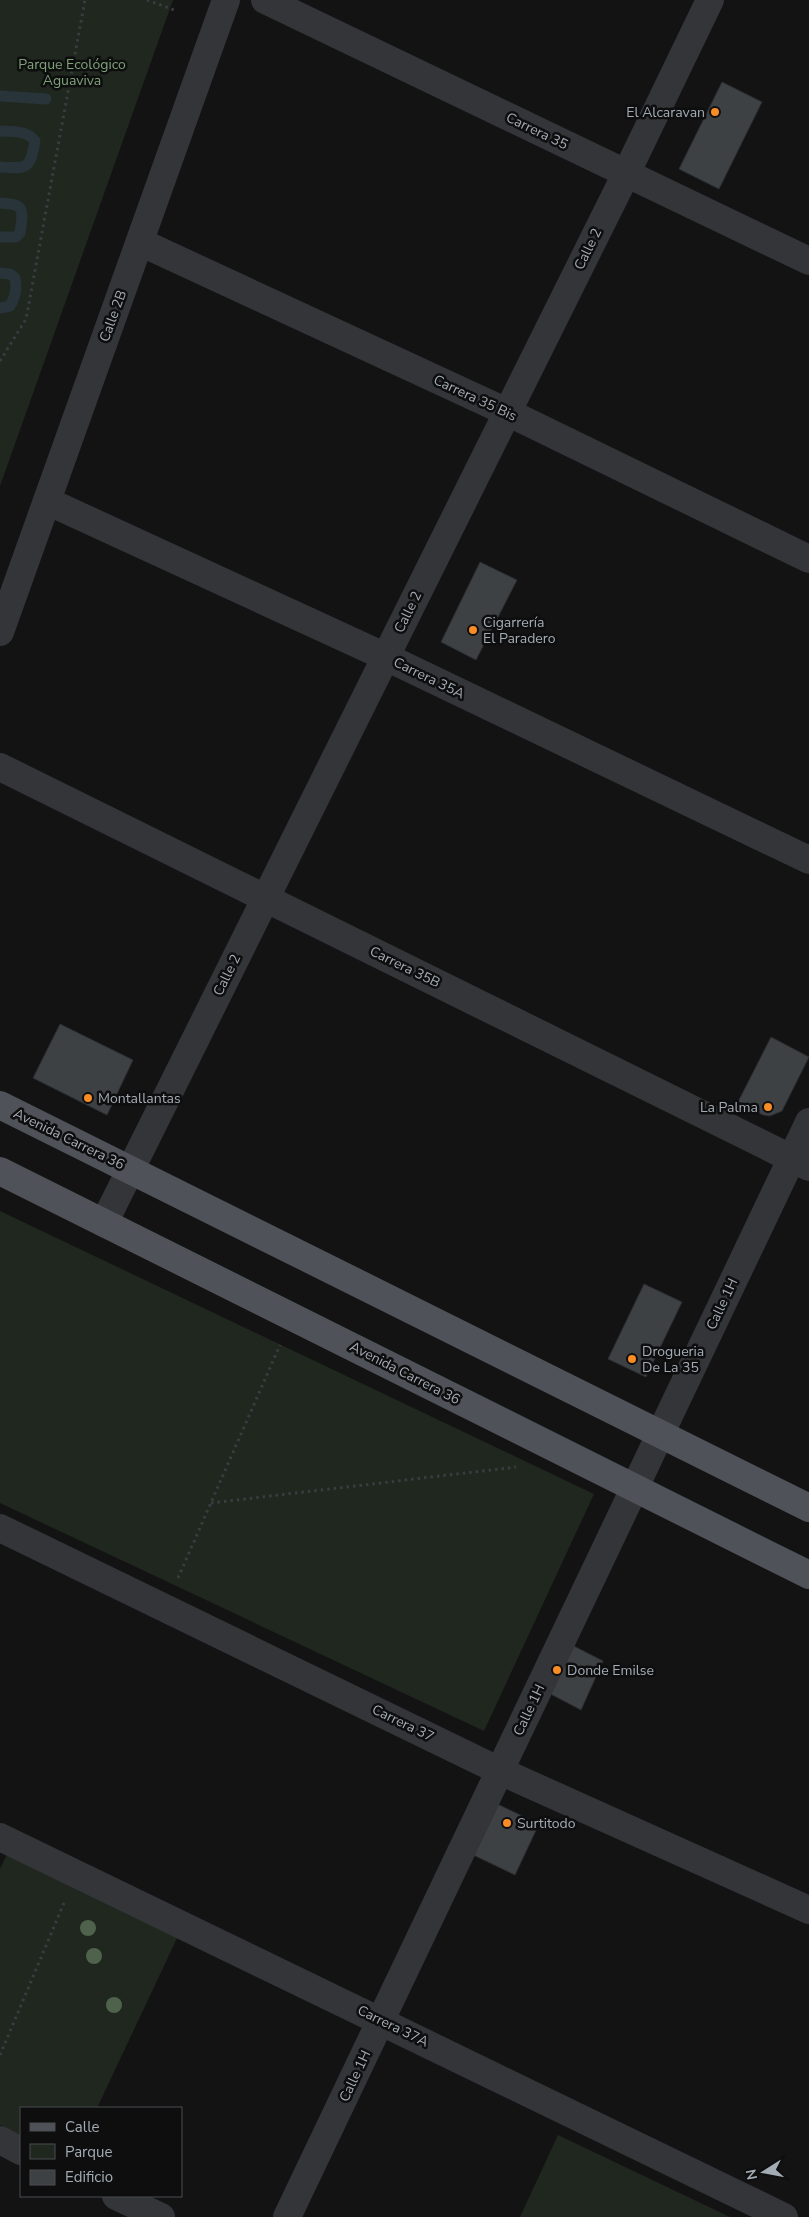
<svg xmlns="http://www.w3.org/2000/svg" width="809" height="2217" viewBox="0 0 809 2217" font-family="'Nunito Sans',sans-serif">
  <rect width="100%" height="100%" fill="#131314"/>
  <g fill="#1f271f">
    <path d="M0,0H173L0,486Z"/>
    <path d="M0,1211L594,1494L484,1731L0,1503Z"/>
    <path d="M8,1852L179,1934L97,2108H21V2135L0,2125V1869Z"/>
    <path d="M558,2135L730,2217H520Z"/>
  </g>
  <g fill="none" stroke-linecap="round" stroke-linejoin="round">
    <g stroke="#283439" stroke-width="11">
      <path d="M0,96L46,99"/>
      <path d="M0,131C13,132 27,130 35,141C30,169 28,169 0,167"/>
      <path d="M0,203C26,204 23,210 20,233L16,237H0"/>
      <path d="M0,273L10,274L15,278C17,288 15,298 10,306L0,308"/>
    </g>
  </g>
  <g fill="#3e4144" stroke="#2c2d30">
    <path d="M722,82L762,102L719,189L679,169Z"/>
    <path d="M480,562L517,580L476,660L441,642Z"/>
    <path d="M60,1024L133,1060L107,1115L33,1078Z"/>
    <path d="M771,1037L809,1057L782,1111L770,1116L763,1115L738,1102Z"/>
    <path d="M644,1284L682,1302L646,1377L608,1359Z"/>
    <path d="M562,1640L603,1661L581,1710L541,1689Z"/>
    <path d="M491,1801L539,1824L515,1875L467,1852Z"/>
  </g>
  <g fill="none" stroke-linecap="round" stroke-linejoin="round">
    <g stroke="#393d41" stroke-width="3" stroke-dasharray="2.5 4" stroke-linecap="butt">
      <path d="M147,0L177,11"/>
      <path d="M0,361L26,319L85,0"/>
      <path d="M211,1503L516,1467"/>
      <path d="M178,1578L280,1345"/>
      <path d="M0,2055L64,1903"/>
    </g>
    <g stroke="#333539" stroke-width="28">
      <path d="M265,0L809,261"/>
      <path d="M140,242L507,412L809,559"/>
      <path d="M47,501L386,657L809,860"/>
      <path d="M0,632L226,0"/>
      <path d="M0,767L809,1167"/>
      <path d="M104,1223L626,174L710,0"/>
      <path d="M0,1528L500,1771L809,1910"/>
      <path d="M0,1837L784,2217"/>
      <path d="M0,2140L21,2151"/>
      <path d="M116,2196L161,2217"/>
      <path d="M287,2217L809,1122"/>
    </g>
    <g stroke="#4f5359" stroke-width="28">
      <path d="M0,1105L809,1508"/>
      <path d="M0,1171L809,1575"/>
    </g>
  </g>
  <g fill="#4e624c">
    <circle cx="88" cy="1928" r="8"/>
    <circle cx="94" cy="1956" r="8"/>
    <circle cx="114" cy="2005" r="8"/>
  </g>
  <g fill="#f98c25" stroke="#0e0e0f" stroke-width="2">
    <circle cx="715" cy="112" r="5"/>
    <circle cx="473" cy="630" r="5"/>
    <circle cx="88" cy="1098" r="5"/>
    <circle cx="768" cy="1107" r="5"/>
    <circle cx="632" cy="1359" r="5"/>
    <circle cx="557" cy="1670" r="5"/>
    <circle cx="507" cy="1823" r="5"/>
  </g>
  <g text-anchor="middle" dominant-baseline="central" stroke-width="5" stroke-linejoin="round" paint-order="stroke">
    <g font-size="14" fill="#7ea279" stroke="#0e0e0f">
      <text x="72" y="64">Parque Ecológico<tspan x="72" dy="16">Aguaviva</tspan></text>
    </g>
    <g font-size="14" fill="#a3acb5" stroke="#0e0e0f" text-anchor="start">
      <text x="705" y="112" text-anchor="end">El Alcaravan</text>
      <text x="483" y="622">Cigarrería<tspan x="483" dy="16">El Paradero</tspan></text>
      <text x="98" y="1098">Montallantas</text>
      <text x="758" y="1107" text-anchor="end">La Palma</text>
      <text x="642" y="1351">Drogueria<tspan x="642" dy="16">De La 35</tspan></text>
      <text x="567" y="1670">Donde Emilse</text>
      <text x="517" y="1823">Surtitodo</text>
    </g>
    <g font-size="14" fill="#a3acb5" stroke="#0e0e0f">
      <text transform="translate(537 131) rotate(26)">Carrera 35</text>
      <text transform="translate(588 249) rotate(-64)">Calle 2</text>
      <text transform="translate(113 316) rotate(-70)">Calle 2B</text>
      <text transform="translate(475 398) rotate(25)">Carrera 35 Bis</text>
      <text transform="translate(408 612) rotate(-64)">Calle 2</text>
      <text transform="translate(429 678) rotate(26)">Carrera 35A</text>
      <text transform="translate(405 967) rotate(26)">Carrera 35B</text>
      <text transform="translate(227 975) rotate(-64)">Calle 2</text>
      <text transform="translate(69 1139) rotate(26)">Avenida Carrera 36</text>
      <text transform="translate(722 1304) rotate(-65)">Calle 1H</text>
      <text transform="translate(405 1373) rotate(27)">Avenida Carrera 36</text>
      <text transform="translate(529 1710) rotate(-65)">Calle 1H</text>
      <text transform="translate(403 1723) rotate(26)">Carrera 37</text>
      <text transform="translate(393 2026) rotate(26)">Carrera 37A</text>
      <text transform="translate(355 2076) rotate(-65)">Calle 1H</text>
    </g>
  </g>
  <rect x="20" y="2107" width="162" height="90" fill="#0e0e0f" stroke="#4a4d51"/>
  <rect x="30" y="2123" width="25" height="8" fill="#4f5359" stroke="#4a4d51"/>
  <text x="65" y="2132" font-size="15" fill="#a3acb5">Calle</text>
  <rect x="30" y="2144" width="25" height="15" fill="#1f271f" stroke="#4a4d51"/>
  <text x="65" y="2157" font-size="15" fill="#a3acb5">Parque</text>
  <rect x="30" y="2170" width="25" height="15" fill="#3e4144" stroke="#4a4d51"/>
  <text x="65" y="2182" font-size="15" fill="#a3acb5">Edificio</text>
  <g transform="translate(764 2172) rotate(259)" stroke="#0e0e0f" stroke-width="4" paint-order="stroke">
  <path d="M0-4L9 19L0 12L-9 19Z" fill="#a3acb5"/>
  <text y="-8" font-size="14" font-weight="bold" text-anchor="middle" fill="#a3acb5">N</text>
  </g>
</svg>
